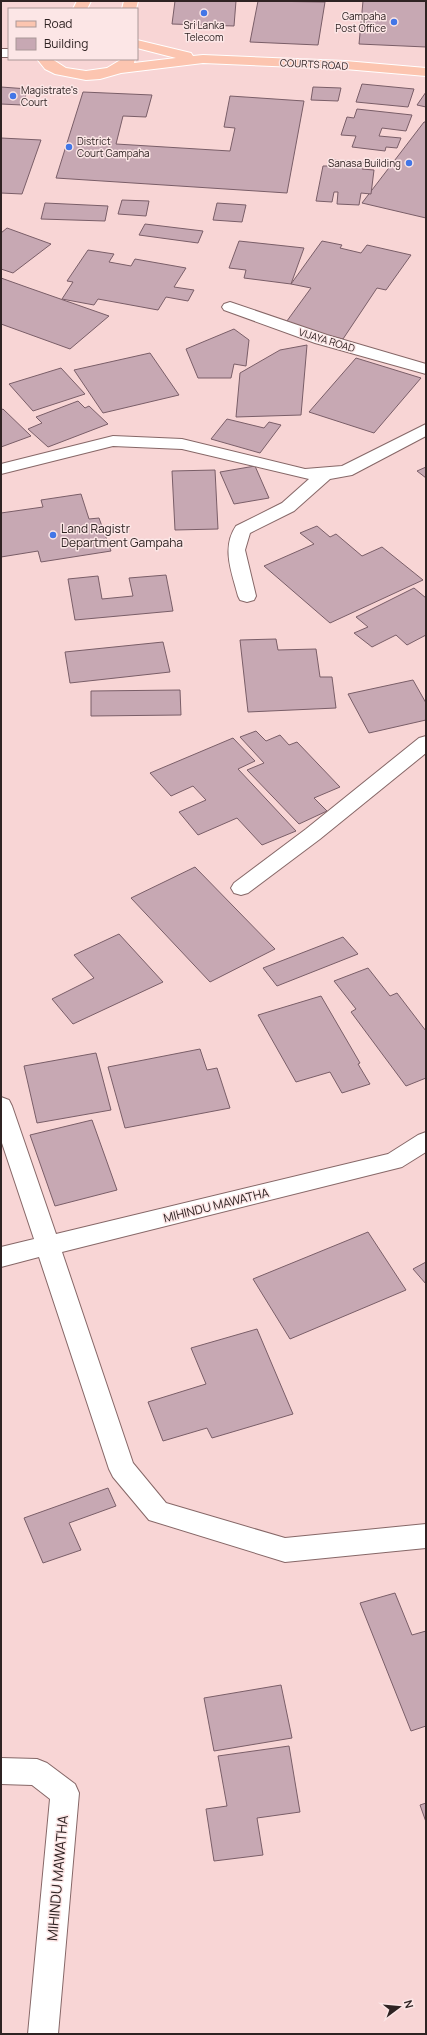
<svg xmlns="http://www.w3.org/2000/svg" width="427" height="2035" viewBox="0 0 427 2035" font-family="Manrope,sans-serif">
  <rect width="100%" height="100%" fill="#f8d5d5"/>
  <g fill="#c7a8b3" stroke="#7a5e68">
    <path d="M175,1H236L234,26L172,24Z"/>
    <path d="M258,1L325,2L318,45L250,42Z"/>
    <path d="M363,1H426V47L359,44Z"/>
    <path d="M362,84L414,89L408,107L356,102Z"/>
    <path d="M1,87L28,89L22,105L1,104Z"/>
    <path d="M313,87L341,88L338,101L311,100Z"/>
    <path d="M83,92L152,95L146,117L123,116L116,144L230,151L235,128L224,127L230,96L304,101L287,193L56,178Z"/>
    <path d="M426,92V107L417,105Z"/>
    <path d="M357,109L412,115L406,131L382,128L379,136L401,138L397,148L386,147L385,151L352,147L356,136L341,135L347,117L354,118Z"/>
    <path d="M424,122H426V218L362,203Z"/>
    <path d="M1,138L41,140L22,194L1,193Z"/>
    <path d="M331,160L363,162L362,169L374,170L371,194L361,193L359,205L337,204L338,192H334L332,202L316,201L323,166H331Z"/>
    <path d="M122,200L149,201L146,216L118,214Z"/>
    <path d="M45,203L108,206L105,221L41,219Z"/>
    <path d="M217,203L246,205L242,222L213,220Z"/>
    <path d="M145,224L203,231L198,243L139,235Z"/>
    <path d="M7,228L51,244L13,273L1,269V233Z"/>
    <path d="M239,241L304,248L291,284L244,278L246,270L229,268Z"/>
    <path d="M322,241L342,245L340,248L361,253L367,245L411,255L386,290L377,288L343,339L284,325L311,288L291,284Z"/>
    <path d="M88,250L114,254L109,262L131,266L135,259L186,268L174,287L194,290L188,301L166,297L158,310L98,299L94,305L62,299L73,282L67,281Z"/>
    <path d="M1,278L29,288L109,316L70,349L1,324Z"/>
    <path d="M234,329L249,340L246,366L234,364L231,378H198L186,349Z"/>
    <path d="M307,345L301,415L236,417L240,373L280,350Z"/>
    <path d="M150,353L179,395L103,413L74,370Z"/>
    <path d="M356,358L421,378L374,433L309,412Z"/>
    <path d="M61,368L85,394L33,411L9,384Z"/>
    <path d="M78,401L85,408L89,406L108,424L48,447L28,429L42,423L36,417Z"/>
    <path d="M3,409L31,436L1,447V410Z"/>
    <path d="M227,419L264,428L269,422L281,425L260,453L211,439Z"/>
    <path d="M255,466L269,498L234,504L220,472Z"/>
    <path d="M426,467V478L417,471Z"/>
    <path d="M215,470L218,529L175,530L172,471Z"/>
    <path d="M81,494L89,519L99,518L111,551L41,562L38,551L1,557V513L43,507L41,500Z"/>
    <path d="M317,526L330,537L336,534L362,556L382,547L423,580L330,623L264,566L314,544L300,533Z"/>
    <path d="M166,575L173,611L75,620L68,579L98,576L102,599L133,596L129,578Z"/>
    <path d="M414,588L426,598V635L407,645L396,635L372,647L354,633L368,627L356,617Z"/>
    <path d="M276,639L278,650L316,649L320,677H332L336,708L248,712L240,640Z"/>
    <path d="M163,642L170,672L70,683L65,652Z"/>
    <path d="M413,680L426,703V720L369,733L348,694Z"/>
    <path d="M180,690L181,715L91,716V691Z"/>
    <path d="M256,731L266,741L280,735L289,745L297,742L340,787L314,798L327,811L299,824L247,770L264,763L240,737Z"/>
    <path d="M233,738L255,761L238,769L296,831L262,845L237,818L198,835L179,812L206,800L193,786L171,796L150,773Z"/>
    <path d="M195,867L275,949L210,982L131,898Z"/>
    <path d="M119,934L163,982L73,1024L52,999L94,978L74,955Z"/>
    <path d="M343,937L358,954L277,986L263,968Z"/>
    <path d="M368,968L390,996L397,993L426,1031V1078L406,1086L351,1012L356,1009L334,981Z"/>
    <path d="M321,996L360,1063L358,1064L370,1084L342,1093L330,1072L296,1082L258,1015Z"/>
    <path d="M200,1049L207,1070L217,1068L230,1108L125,1128L108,1067Z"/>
    <path d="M96,1053L111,1110L37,1123L24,1066Z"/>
    <path d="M92,1120L117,1190L55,1206L30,1135Z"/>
    <path d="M368,1232L406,1290L290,1339L253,1279Z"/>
    <path d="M426,1262V1284L413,1269Z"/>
    <path d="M257,1329L293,1414L212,1438L207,1428L163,1441L148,1402L206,1384L191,1348Z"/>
    <path d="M108,1488L116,1506L69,1523L81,1550L43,1563L24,1518Z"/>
    <path d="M395,1593L412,1635L426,1631V1726L411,1731L360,1603Z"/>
    <path d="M281,1685L292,1738L214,1751L204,1698Z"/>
    <path d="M289,1746L300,1812L257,1818L263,1855L214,1861L206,1809L227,1806L218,1756Z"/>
    <path d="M426,1803V1822L420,1805Z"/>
  </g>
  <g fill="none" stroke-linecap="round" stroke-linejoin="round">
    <defs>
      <g id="minor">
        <rect x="1" y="49" width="8" height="8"/>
        <path d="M230,302L327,335L426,364V374L315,343L224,310L222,307L224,304Z"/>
        <path d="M426,424V436L352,475L330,479L294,511L250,533L245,550L256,596L254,600L247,602L240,600L238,596C232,573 221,548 236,526L282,503L309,479L182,449L113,446L1,474V464L113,436L182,439L305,469L342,466Z"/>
        <path d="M426,736V753L320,839L248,893L241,895L234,893L231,888L234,883L306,829L419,738Z"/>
        <path d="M1,1097L9,1100L12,1106L56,1234L388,1154L418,1135L426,1132V1152L402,1167L62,1252L133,1463L166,1503L285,1538L426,1524V1548L285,1562L149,1520L113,1477L109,1469L39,1257L1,1267V1247L34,1239L1,1140Z"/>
        <path d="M1,1758L37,1759L47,1763L75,1784L79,1793L58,2034H28L50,1799L32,1785L1,1784Z"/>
      </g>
      <g id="major">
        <path d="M77,1H91L87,9H73Z"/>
        <path d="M124,1H138L136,9H122Z"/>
        <path d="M137,40L191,53L193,56L203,55L345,61L426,68V76L345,69L203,63L121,73L100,79L86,80L55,74L45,69L37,59H52L66,68L86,71L107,68L122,59H135L134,63L176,58L137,48Z"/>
      </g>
    </defs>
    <use href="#minor" stroke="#866767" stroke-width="2"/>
    <use href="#major" stroke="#fff" stroke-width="2"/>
    <use href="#minor" fill="#fff" fill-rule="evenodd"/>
    <use href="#major" fill="#fcc5b0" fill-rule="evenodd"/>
  </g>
  <g fill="#4276e7" stroke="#fce6e6" stroke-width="1.5">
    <circle cx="204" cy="13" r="4"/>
    <circle cx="394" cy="22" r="4"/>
    <circle cx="13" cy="96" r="4"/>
    <circle cx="69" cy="147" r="4"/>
    <circle cx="409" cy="163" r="4"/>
    <circle cx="53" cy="535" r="4"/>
  </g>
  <g text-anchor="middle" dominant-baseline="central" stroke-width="3" stroke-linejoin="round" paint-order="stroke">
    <g font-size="10" fill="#2f2323" stroke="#fce6e6" text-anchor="end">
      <text x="386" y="16">Gampaha<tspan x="386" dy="12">Post Office</tspan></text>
      <text x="204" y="25" text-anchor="middle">Sri Lanka<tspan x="204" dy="12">Telecom</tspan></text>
      <text x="21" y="90" text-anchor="start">Magistrate's<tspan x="21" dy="12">Court</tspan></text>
      <text x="77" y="141" text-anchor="start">District<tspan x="77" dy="12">Court Gampaha</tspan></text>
      <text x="401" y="163">Sanasa Building</text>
    </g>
    <g font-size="10" fill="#2f2323" stroke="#fce6e6">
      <text transform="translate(314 64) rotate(3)">COURTS ROAD</text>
      <text transform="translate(327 340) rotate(17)">VIJAYA ROAD</text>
    </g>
    <g font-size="12" fill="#2f2323" stroke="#fce6e6" text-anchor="start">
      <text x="61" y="528">Land Ragistr<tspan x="61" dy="14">Department Gampaha</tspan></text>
    </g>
    <g font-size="12" fill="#2f2323" stroke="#fce6e6">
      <text transform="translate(216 1205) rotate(-14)">MIHINDU MAWATHA</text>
    </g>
    <g font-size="14" fill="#2f2323" stroke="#fce6e6">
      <text transform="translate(57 1878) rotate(-85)">MIHINDU MAWATHA</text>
    </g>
  </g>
  <rect width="427" height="2035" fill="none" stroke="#2f2323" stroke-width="4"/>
  <rect x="8" y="8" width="130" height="52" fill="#fce6e6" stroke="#aa9898"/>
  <rect x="16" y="21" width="20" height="6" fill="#fcc5b0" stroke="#aa9898"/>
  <text x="44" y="28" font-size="12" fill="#2f2323">Road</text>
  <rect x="16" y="38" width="20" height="12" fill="#c7a8b3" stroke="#aa9898"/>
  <text x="44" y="48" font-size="12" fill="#2f2323">Building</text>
  <g transform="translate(399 2007) rotate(74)" stroke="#fce6e6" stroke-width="3" paint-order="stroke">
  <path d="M0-3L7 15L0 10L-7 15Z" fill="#2f2323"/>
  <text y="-6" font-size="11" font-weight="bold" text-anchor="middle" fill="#2f2323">N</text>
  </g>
</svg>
